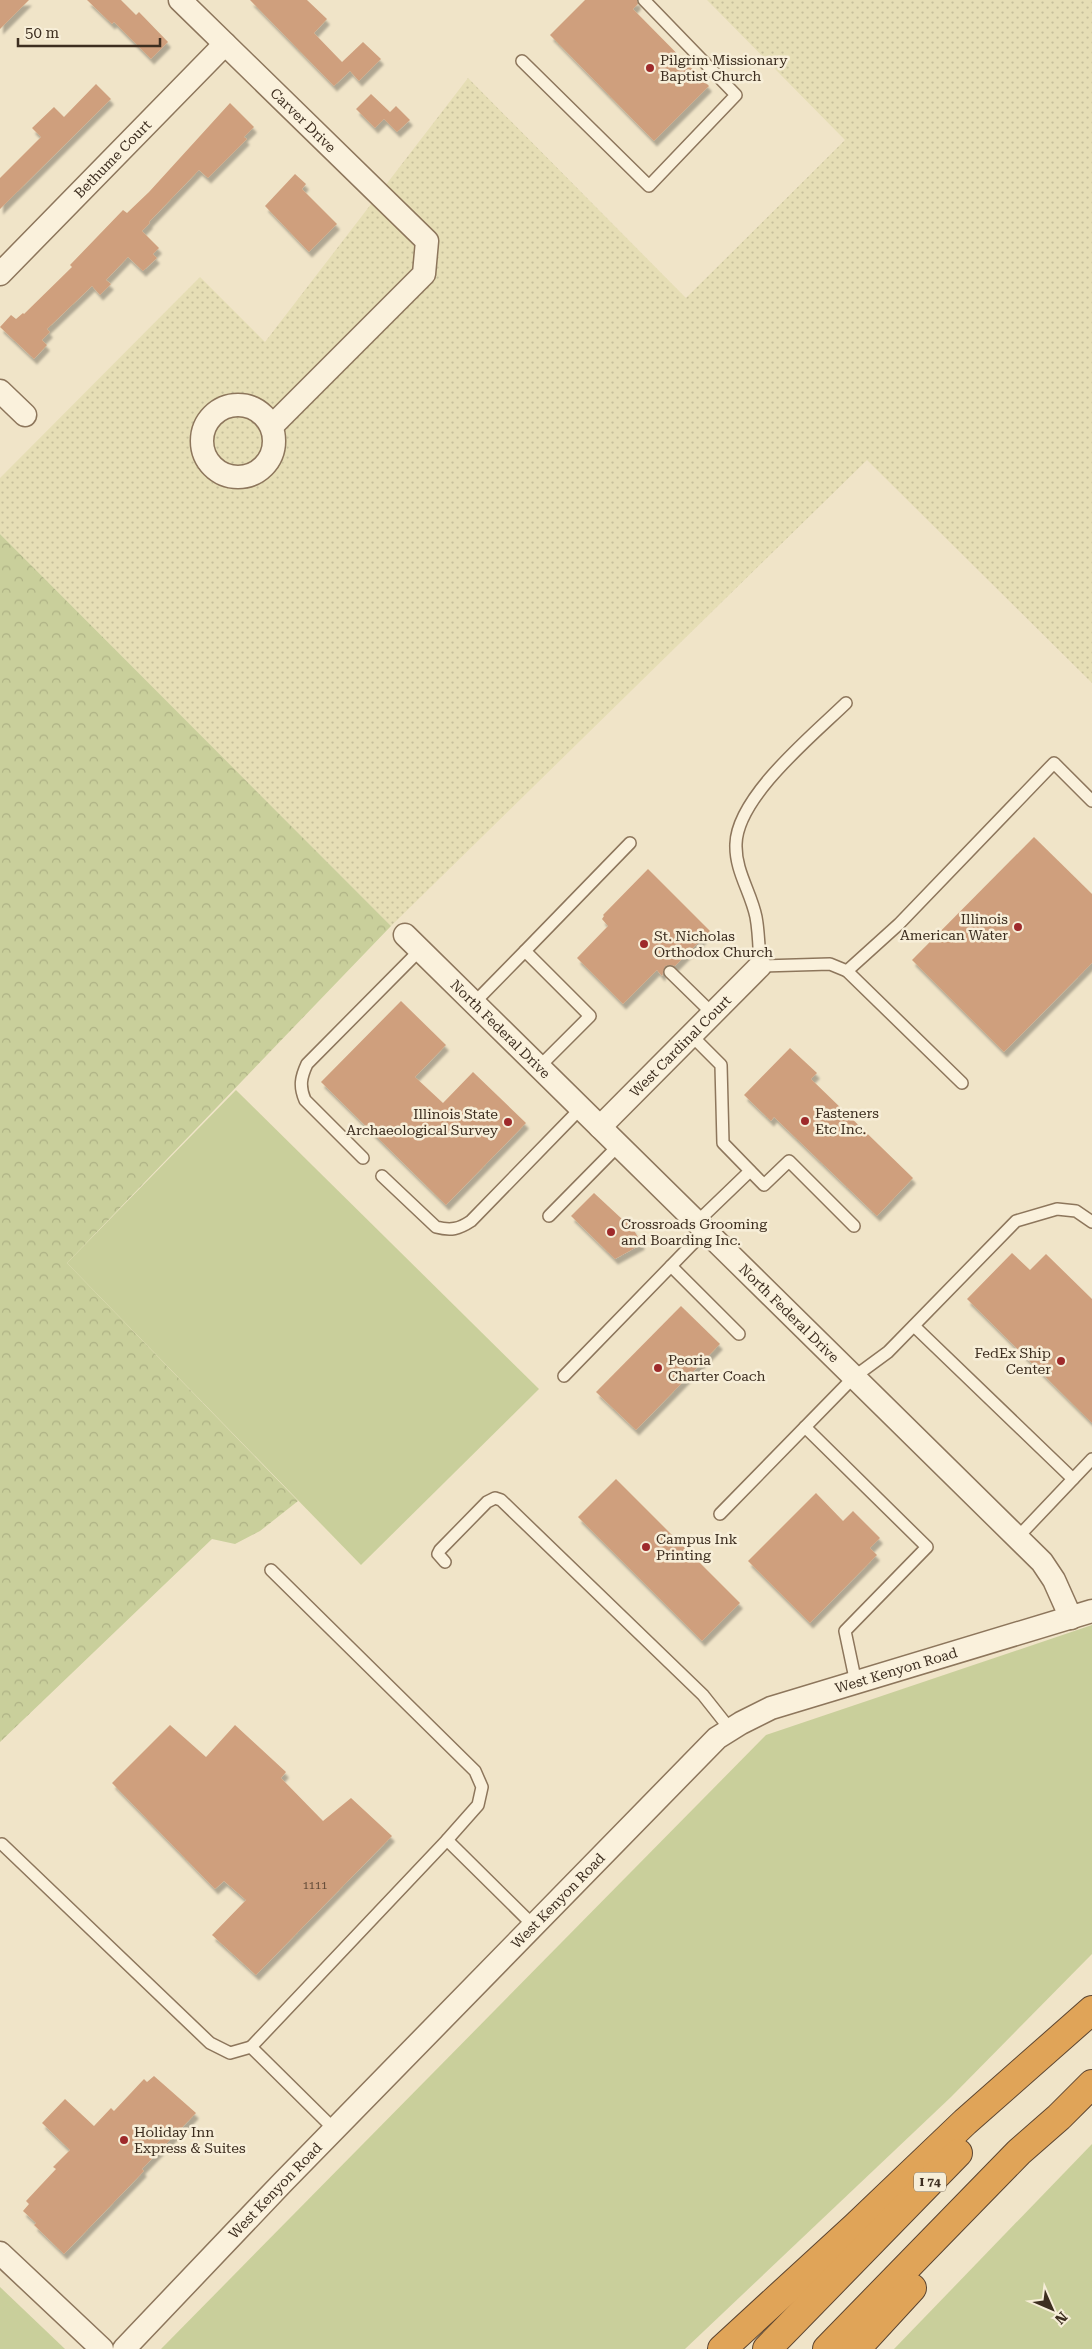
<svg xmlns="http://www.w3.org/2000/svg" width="1092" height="2349" viewBox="0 0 1092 2349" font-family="'Roboto Serif',serif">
  <defs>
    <pattern id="farmland-dots" width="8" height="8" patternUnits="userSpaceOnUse" patternTransform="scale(1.25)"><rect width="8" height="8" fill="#e6deb5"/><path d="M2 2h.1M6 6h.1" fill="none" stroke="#c6bf9b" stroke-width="1.8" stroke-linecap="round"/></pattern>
    <pattern id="forest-crowns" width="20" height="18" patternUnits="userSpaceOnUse" patternTransform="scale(1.25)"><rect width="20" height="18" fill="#c9cf9b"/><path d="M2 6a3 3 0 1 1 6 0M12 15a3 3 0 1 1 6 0" fill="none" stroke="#aeb285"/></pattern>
    <filter id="shadow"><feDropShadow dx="3" dy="5.5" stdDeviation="1" flood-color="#0004"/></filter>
  </defs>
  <rect width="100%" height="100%" fill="#f0e4c8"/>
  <path fill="url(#farmland-dots)" d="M707,0H1092V683L867,460L391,926L0,534V478L200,277L265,342L468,78L686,298L845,140Z"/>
  <g fill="#c9cf9b">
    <path d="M236,1090L539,1389L361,1565L67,1263Z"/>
    <path d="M1092,1625V1954L951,2097L685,2349H161L766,1735Z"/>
    <path d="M1092,2144V2349H894Z"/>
    <path d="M0,2287L65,2349H0Z"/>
  </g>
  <path fill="url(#forest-crowns)" d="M0,534L391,926L67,1263L298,1501L260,1531L235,1544L212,1539L0,1742Z"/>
  <g fill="#cf9f7d" filter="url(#shadow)">
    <path d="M0,0H29L0,29Z"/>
    <path d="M87,0H121L136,15L139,12L168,42L151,59L114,22L112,24Z"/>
    <path d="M250,0H307L327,19L314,33L342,62L363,42L381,59L359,81L350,71L334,86Z"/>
    <path d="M585,0H637L638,4L633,9L709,86L654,141L550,35Z"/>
    <path d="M96,84L111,99L0,209V178L41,137L32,128L54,107L64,117Z"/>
    <path d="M371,94L390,112L396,106L410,120L397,132L384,119L375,128L356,109Z"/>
    <path d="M230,103L254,127L244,137L247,139L208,178L199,170L149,222L150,223L142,231L159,248L153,254L157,258L143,271L128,257L106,280L111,284L100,295L92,286L47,329L50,332L42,340L47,345L34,359L0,327L11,315L16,319L23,313L24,314L72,267L70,265L123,210L127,213L149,192Z"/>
    <path d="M295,174L306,184L302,189L337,224L309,252L265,206Z"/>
    <path d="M1034,837L1092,894V963L1004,1052L912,960Z"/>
    <path d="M648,869L710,931L675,966L671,965L665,966L662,976L657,970L623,1004L577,958L608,926L602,919L604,916L603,915Z"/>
    <path d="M401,1001L446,1045L415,1077L443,1103L473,1072L526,1123L446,1205L321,1082Z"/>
    <path d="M790,1048L817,1073L811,1079L913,1178L877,1216L774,1117L771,1121L744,1095Z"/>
    <path d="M594,1193L622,1219L626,1217L642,1244L615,1259L571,1216Z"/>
    <path d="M1012,1253L1030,1270L1046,1254L1092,1299V1423L967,1299Z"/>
    <path d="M681,1306L720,1344L636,1430L596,1392Z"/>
    <path d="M616,1479L740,1603L702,1641L578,1517Z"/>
    <path d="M816,1493L843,1521L853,1511L880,1538L870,1548L877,1555L810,1623L748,1561Z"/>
    <path d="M170,1725L206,1757L235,1725L286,1772L281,1778L323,1821L351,1798L392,1836L256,1975L212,1935L246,1900L224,1881L215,1889L112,1783Z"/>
    <path d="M154,2076L196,2113L142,2169L144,2171L64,2254L34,2225L36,2223L23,2211L29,2204L26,2201L56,2169L53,2167L70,2150L42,2123L65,2099L94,2126L111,2108L114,2111L144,2079L147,2082Z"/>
  </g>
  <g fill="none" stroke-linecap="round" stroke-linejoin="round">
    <defs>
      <g id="lane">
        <path d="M522,61L649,186L736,95L644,0"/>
        <path d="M846,703C813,735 737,797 736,844C735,871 751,892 756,917C759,933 759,950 760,966L830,964L847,971L962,1083"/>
        <path d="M847,971L899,924L1054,763L1092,801"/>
        <path d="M670,972L713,1014"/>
        <path d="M474,1003L525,951"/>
        <path d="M692,1036L721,1065L723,1143L764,1185L789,1161L854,1226"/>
        <path d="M539,1067L590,1016L525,951L630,843"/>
        <path d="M363,1158L305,1100C299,1086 301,1077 307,1064L420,950"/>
        <path d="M382,1176L436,1227C451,1231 459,1229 471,1221L581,1108"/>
        <path d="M549,1216L619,1145"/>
        <path d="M697,1222L750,1171"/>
        <path d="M671,1266L739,1334"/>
        <path d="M914,1326L1073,1479"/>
        <path d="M564,1376L705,1231"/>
        <path d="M805,1427L927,1547L845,1631L856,1683"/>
        <path d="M720,1514L854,1377L888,1352L1016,1221L1057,1209L1076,1211L1092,1222"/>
        <path d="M1017,1538L1092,1459"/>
        <path d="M445,1562L438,1554L440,1550L487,1502L495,1498L501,1500L703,1695L730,1729"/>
        <path d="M447,1840L534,1926"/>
        <path d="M2,1844L210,2043L230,2053L251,2047L335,2130"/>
        <path d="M251,2047L447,1840L478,1805L482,1787L475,1771L271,1570"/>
      </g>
      <g id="street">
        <path id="s1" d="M180,0L427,241L424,274L272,426"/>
        <path id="s2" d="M0,274L225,44"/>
        <path d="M0,391L25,415"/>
        <circle cx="238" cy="441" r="36"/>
        <path id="s3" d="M405,935L1042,1562L1054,1580L1071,1618"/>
        <path id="s4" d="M600,1127L760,966"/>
        <path d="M0,2253L102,2349"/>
        <path id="s5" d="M124,2349L283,2182L717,1738L741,1723L771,1708L1092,1611"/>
      </g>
      <g id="highway">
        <path d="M722,2349L856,2226L965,2122L1092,2010"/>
        <path d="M767,2349L958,2153"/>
        <path d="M827,2349L1019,2152L1059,2117L1092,2084"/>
        <path d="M856,2349L912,2288"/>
      </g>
    </defs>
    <use href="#lane" stroke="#8d765c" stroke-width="14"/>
    <use href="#street" stroke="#8d765c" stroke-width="25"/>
    <use href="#highway" stroke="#5b4430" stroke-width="30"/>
    <use href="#lane" stroke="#faf1dc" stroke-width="11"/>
    <use href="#street" stroke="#faf1dc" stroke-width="22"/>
    <use href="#highway" stroke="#e0a458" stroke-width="28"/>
  </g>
  <g fill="#9e2a2b" stroke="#f7eed8" stroke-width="2">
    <circle cx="650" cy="68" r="5"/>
    <circle cx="1018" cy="927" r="5"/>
    <circle cx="644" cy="944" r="5"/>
    <circle cx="805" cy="1121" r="5"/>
    <circle cx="508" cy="1122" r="5"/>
    <circle cx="611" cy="1232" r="5"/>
    <circle cx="1061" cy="1361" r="5"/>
    <circle cx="658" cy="1368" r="5"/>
    <circle cx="646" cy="1547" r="5"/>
    <circle cx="124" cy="2140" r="5"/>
  </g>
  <g text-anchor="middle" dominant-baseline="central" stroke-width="5" stroke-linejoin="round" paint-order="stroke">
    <g font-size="11" fill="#624a37">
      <text x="315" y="1885">1111</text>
    </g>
    <rect fill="#f7eed8" stroke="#756857" stroke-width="1" x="914" y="2172.5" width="32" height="19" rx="4"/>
    <g font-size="12" font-weight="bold" fill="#3d2e20">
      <text x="930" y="2182">I 74</text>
    </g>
    <g font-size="14" fill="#3d2e20" stroke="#f7eed8" text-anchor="start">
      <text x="660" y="60">Pilgrim Missionary<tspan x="660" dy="16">Baptist Church</tspan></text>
      <text x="1008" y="919" text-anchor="end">Illinois<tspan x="1008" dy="16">American Water</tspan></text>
      <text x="654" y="936">St. Nicholas<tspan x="654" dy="16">Orthodox Church</tspan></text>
      <text x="815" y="1113">Fasteners<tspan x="815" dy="16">Etc Inc.</tspan></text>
      <text x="498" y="1114" text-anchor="end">Illinois State<tspan x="498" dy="16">Archaeological Survey</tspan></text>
      <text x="621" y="1224">Crossroads Grooming<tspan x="621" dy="16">and Boarding Inc.</tspan></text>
      <text x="1051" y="1353" text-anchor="end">FedEx Ship<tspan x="1051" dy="16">Center</tspan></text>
      <text x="668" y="1360">Peoria<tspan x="668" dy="16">Charter Coach</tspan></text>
      <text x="656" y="1539">Campus Ink<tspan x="656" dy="16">Printing</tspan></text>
      <text x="134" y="2132">Holiday Inn<tspan x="134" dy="16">Express &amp; Suites</tspan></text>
    </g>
    <g font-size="14" fill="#3d2e20" stroke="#f7eed8">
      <text stroke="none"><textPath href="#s1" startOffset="172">Carver Drive</textPath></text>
      <text stroke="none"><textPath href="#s2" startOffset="161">Bethume Court</textPath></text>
      <text stroke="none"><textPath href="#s3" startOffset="134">North Federal Drive</textPath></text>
      <text stroke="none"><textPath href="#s4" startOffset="114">West Cardinal Court</textPath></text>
      <text stroke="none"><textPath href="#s3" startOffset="539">North Federal Drive</textPath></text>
      <text stroke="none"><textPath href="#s5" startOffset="1044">West Kenyon Road</textPath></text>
      <text stroke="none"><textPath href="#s5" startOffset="624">West Kenyon Road</textPath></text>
      <text stroke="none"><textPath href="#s5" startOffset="219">West Kenyon Road</textPath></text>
    </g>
  </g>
  <g transform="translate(1052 2309) rotate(135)" stroke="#f7eed8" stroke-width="4" paint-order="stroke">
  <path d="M0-4L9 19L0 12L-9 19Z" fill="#3d2e20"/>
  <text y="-8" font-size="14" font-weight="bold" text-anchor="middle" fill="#3d2e20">N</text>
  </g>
  <path d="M18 38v8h142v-8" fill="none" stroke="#3d2e20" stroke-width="2.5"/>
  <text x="25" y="38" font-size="15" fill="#3d2e20" stroke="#f7eed8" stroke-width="4" paint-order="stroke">50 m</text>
</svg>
